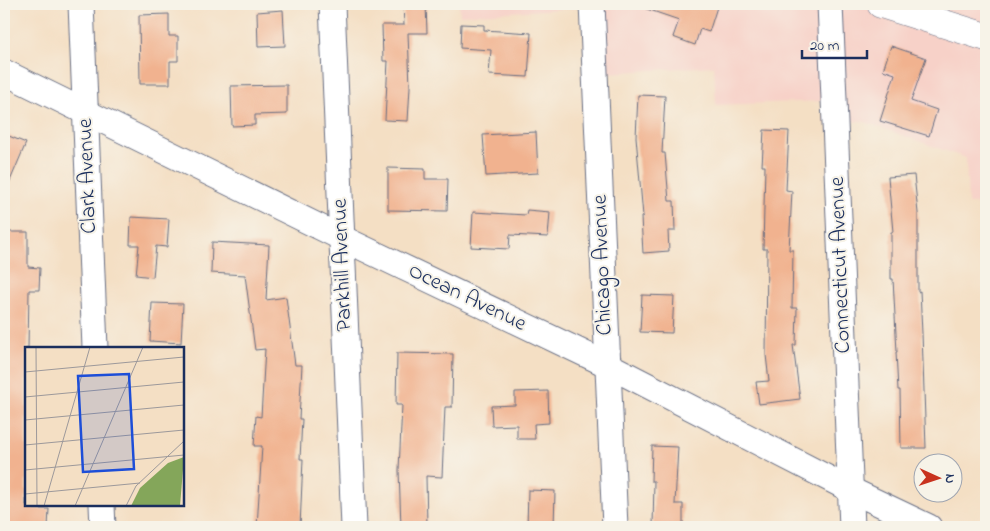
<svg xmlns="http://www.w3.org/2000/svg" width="990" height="531" viewBox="0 0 990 531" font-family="'Indie Flower',sans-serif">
  <rect width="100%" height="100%" fill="#f7f3e8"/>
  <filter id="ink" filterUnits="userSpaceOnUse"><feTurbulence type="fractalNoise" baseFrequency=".02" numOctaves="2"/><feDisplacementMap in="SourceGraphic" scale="10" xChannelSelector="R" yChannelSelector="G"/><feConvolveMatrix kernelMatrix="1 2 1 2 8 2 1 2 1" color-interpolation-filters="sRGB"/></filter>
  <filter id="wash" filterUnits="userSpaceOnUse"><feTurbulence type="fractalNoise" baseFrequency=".0096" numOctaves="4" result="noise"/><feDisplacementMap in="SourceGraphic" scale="20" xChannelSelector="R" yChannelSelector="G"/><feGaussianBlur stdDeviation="1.12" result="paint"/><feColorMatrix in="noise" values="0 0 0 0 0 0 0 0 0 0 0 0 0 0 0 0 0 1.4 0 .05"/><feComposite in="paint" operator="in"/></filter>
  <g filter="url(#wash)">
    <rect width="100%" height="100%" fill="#f4dfc4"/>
    <path fill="#f7d1c8" d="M459,4H986V204H968L966,158L862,121L825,123L824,101L716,105L714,66L608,73L596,75L594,7L460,15Z"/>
    <g id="blocks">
      <g fill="#f1b28f">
        <path d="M403,4H426L427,33H408L410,87L408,121L385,120L388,61H383L382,25H404Z"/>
        <path d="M641,4H708L717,7L709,32L700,29L695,45L673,37L679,20L641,7Z"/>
        <path d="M283,10L285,46L258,47L257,12Z"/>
        <path d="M169,14V36H178V61H170V84H140L139,15Z"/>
        <path d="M461,24L484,25V30L531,33L528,77L489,75L491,50L460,48Z"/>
        <path d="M891,46L926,58L911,101L937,110L929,136L880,121L895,74L883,70Z"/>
        <path d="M287,85V114L255,115V125L232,126L231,86Z"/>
        <path d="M638,95L665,96L662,153H665L669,201H674L675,231H668L669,251L643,253L641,217L643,216L636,137Z"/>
        <path d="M764,130L789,131L786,190L792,191L789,250H793L792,308H797L796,345H793L800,399L759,404L756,382L769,381L766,355L767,249H763L765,166H762Z"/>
        <path d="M536,132L538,173L486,176L483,135Z"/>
        <path d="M4,134L26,143L4,195Z"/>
        <path d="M388,168L425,169V179H448L447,211L388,210Z"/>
        <path d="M914,175L918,213V292L920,291L922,333L926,448H901L900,390H898L896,352H897L893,279H891V232H893L888,177Z"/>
        <path d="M527,210L550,212L548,237L510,235L509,249L471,247L473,212L526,215Z"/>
        <path d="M131,217L169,219L167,247L156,246L153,277L136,275L139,245H130Z"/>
        <path d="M4,232H28V267L40,268L39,290H29L28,348H26V505H34V509H49L48,527H4Z"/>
        <path d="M212,242L269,245L266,300L286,297L295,365H302L299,419H302L300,459H303L300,527H257L262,446H254L256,416L261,417L265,349L255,350L245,275L211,273Z"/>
        <path d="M642,295L674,296L672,333L640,332Z"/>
        <path d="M152,303L183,304L181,343L150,341Z"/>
        <path d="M397,353L453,354L452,407H445L442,477L426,476L427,527H401L399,470L402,405H396Z"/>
        <path d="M548,391L549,423L534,424L535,439H517V425L492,426L491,406L515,405V392Z"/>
        <path d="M652,446L678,447L675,504H683V527H653L654,481H651Z"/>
        <path d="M528,490L555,491L554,527H527Z"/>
      </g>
    </g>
  </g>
  <g filter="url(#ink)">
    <use href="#blocks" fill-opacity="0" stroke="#676d82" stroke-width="1"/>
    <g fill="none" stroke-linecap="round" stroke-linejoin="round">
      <defs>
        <g id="minor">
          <path d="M81,4L95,348"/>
          <path d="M332,4L354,527"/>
          <path d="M592,4L615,527"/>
          <path d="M830,4L852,527"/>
          <path d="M4,72L342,238L608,365L851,490L929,527"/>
          <path d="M102,505L103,527"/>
        </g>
        <path id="major" d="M881,4L986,37"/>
      </defs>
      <use href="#minor" stroke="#676d82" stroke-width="27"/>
      <use href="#major" stroke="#676d82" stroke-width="29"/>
      <use href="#minor" stroke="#fff" stroke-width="25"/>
      <use href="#major" stroke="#fff" stroke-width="28"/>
    </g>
  </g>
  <g text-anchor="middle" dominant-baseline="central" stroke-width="4" stroke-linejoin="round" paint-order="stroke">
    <g font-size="22" fill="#1b2f5e" stroke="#f7f3e8">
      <text transform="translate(88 176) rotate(-92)">Clark Avenue</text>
      <text transform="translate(343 265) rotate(-92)">Parkhill Avenue</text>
      <text transform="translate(603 265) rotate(-92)">Chicago Avenue</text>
      <text transform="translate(841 265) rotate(-92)">Connecticut Avenue</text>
      <text transform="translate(467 298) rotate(26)">Ocean Avenue</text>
    </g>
  </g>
  <g transform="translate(25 347)">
    <rect width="159" height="159" fill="#f4dfc4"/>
    <path d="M159,110L155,159H106L115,141L143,116Z" fill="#84a65a"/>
    <path fill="none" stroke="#9d999b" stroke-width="1" d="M11,0L12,159M0,25L159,10M0,50L159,35M0,73L159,58M0,98L159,83M0,123L159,108M0,147L115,136M19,159L65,0M50,159L118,0M101,159L111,139L159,94"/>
    <path fill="#1d4ed8" fill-opacity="0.15" stroke="#1d4ed8" stroke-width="2.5" d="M104,27L109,122L58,125L53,29Z"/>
    <rect width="159" height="159" fill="none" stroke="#1b2f5e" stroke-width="2.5"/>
  </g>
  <rect width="990" height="531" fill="none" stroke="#f7f3e8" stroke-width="20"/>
  <g transform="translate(938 478) rotate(93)"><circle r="24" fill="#f7f3e8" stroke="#9fa5b1"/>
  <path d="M0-4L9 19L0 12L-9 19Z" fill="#c8321e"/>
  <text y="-8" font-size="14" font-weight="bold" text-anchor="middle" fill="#1b2f5e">N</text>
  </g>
  <path d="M802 50v8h65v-8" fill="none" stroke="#1b2f5e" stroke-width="2.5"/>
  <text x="810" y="50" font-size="15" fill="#1b2f5e" stroke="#f7f3e8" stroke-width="4" paint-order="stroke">20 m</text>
</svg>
